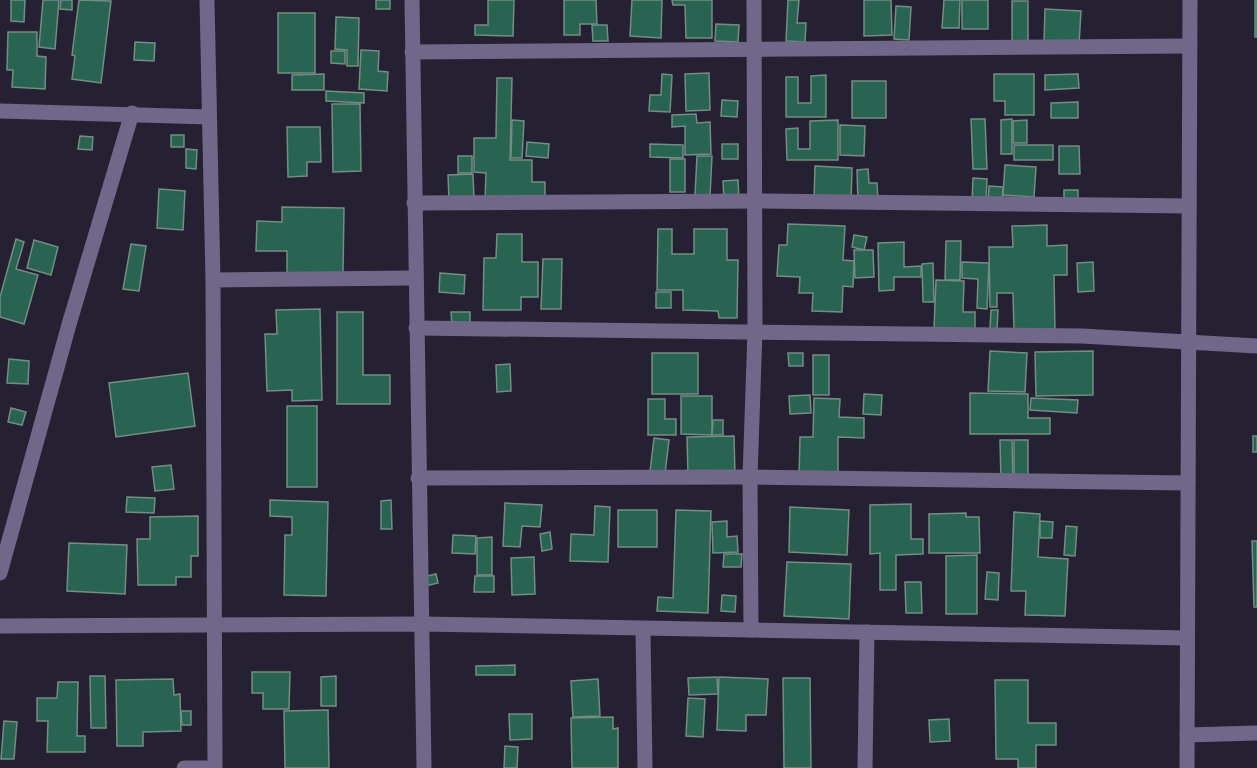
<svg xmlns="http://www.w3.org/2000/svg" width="1257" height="768" viewBox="0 0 1257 768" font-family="Mulish,sans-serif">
  <rect width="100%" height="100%" fill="#262132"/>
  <g fill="#296452" stroke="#738d83" stroke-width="1.5">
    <path d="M11,0H25L24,22L11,21Z"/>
    <path d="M43,0H59L55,49L39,47Z"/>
    <path d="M61,0H72V10L60,9Z"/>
    <path d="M79,0L111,1L101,83L72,79L75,56L72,55Z"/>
    <rect x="376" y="0" width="14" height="9"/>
    <path d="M488,0H514L513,36L475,35V25H488Z"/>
    <path d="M564,0H596L597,24H580V35H564Z"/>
    <path d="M632,0H662L661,38L630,36Z"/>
    <path d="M672,0H712V38H686L685,5H673Z"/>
    <path d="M788,0H799L797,23H806L805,42L786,41Z"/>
    <path d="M864,0H891L892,35L864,36Z"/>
    <path d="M944,0H960L959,28H942Z"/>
    <rect x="962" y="0" width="26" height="29"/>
    <rect x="1255" y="0" width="2" height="37"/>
    <rect x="1012" y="1" width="16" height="42"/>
    <path d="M896,6L911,7L909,40L894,39Z"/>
    <path d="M1045,9L1081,11L1079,44L1044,43Z"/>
    <rect x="278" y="13" width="37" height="60"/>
    <path d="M336,17L359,18L358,66H347V50L335,49Z"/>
    <path d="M716,24L739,25L738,42L715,41Z"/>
    <path d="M592,25H607L608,41H593Z"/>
    <path d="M8,32H37V56L46,57L45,89L12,87L13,70H7Z"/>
    <path d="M135,42L155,43L154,61L134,60Z"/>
    <path d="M361,50L379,51L378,71L388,72L387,91L359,89Z"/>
    <path d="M331,51H345V64L331,63Z"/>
    <path d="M709,73L710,110L686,111L685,74Z"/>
    <path d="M324,74V90H292V75Z"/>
    <path d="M662,74L672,75L670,112L649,111L650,95H661Z"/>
    <path d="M994,74H1034V115H1005V101H994Z"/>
    <path d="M1078,74L1079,88L1045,90V75Z"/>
    <path d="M826,75V117H786V77H798V103H811V76Z"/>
    <path d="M497,78H512L510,160H532V182H545V201L485,200L486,173L474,172V138H496Z"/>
    <rect x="852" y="81" width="34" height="37"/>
    <path d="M326,91L364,93V103L326,101Z"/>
    <path d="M722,100L738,101L737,117L721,116Z"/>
    <path d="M1078,102V118H1051V103Z"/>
    <path d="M332,104H360L361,171L333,172Z"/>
    <path d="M696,114L697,123L710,122L711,154L685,155V126L672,127V115Z"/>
    <path d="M971,119H985L987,169H973Z"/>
    <path d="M1012,119V154H1001V120Z"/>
    <path d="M512,120L524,121L522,158H511Z"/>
    <path d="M838,120V160H787L786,129L798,128V149H810V121Z"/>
    <path d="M1027,120V143H1013V121Z"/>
    <path d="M840,125L865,126L864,156L840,155Z"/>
    <path d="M287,127H320L321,162H307V176L288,177Z"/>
    <rect x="171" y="135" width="13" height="12"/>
    <path d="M80,136L93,137L92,150L78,149Z"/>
    <path d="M527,142L549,144L548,158L526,156Z"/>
    <path d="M650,144L683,145V158L650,157Z"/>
    <rect x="722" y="144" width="16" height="15"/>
    <rect x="1014" y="145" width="39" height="15"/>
    <path d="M1059,146H1079L1080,174H1059Z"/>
    <path d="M186,149L197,150L196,169L186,168Z"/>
    <rect x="458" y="156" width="14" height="17"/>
    <path d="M697,156H712L710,196L695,195Z"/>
    <rect x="670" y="159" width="15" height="33"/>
    <path d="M1005,165L1036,167L1034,197L1003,195Z"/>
    <path d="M815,166L852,168L851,203L814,201Z"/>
    <path d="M868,169L869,183H877L878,201L858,202L857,170Z"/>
    <path d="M473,174L474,199L449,200L448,175Z"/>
    <path d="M973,178L987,179L986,203L972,202Z"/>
    <path d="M738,180L739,200L724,201L723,181Z"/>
    <path d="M989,186L1003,187L1002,204L988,203Z"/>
    <path d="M159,189L185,191L183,230L157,228Z"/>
    <rect x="1064" y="190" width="14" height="13"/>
    <path d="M282,207L344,208L343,273H287V251H256L257,221L282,222Z"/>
    <path d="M788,224L845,226L843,260L854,261L853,287L843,286L842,312L812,311L813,293H799L800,277L777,276L779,245H787Z"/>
    <path d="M1047,225V246L1067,245V275H1054L1055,330L1014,331L1013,293H997V307H990L989,247H1013L1012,226Z"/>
    <path d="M658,229H672V254H694V229H727V260H738L737,318H719L718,311L683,310V290H657Z"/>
    <path d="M497,234H522V262H538V297H521V310H483L484,258H496Z"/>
    <path d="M854,235L867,237L864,250L852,247Z"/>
    <path d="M16,239L24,242L16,269L38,275L24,324L0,317V297Z"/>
    <path d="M34,240L58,247L51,275L27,268Z"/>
    <path d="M946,241H961L960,280H945Z"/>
    <path d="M904,242V267L921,266V277H894V290L879,291L878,243Z"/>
    <path d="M131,244L146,246L139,291L123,289Z"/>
    <path d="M854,250H873L874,277L855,278Z"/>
    <path d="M543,259H562L561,309H541Z"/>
    <path d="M962,262L989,263L987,309L977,308L978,279L962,278Z"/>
    <path d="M1093,262L1094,291L1078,292L1077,263Z"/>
    <path d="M933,263L934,302H923L922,264Z"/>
    <path d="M440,273L465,275L464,294L439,292Z"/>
    <path d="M936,280L964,281L963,312H975V330L934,329Z"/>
    <rect x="656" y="292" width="15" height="16"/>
    <path d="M320,309L322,400L292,401V390L267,391L265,334H277L276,310Z"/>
    <path d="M991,310H998L997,329H990Z"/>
    <path d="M337,312H363V375H390V404H337Z"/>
    <path d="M451,312H470V327L452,328Z"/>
    <path d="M990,351L1027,353L1025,392L988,391Z"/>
    <path d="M1093,351V395L1036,396L1035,352Z"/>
    <rect x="652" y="353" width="46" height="41"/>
    <path d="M788,353H803V366H789Z"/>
    <rect x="813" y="355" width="16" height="40"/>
    <path d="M9,359L29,361L28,384L7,383Z"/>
    <path d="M510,364L511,391L497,392L496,365Z"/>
    <path d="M188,373L195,426L116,437L109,383Z"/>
    <path d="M970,393L1028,394V418H1050V434H970Z"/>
    <path d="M864,394L882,395L881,415L863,414Z"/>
    <path d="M810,395L811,413L790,414L789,396Z"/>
    <path d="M681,396H712V435L681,434Z"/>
    <path d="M814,398L840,399L839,417L864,418V438L838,437V479L799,478L800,437H813Z"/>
    <path d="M1031,398L1078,400L1077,413L1030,410Z"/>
    <path d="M648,399H665V419H676V435H648Z"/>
    <rect x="287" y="406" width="30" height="81"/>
    <path d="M11,408L26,412L22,425L8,422Z"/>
    <path d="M713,420H723V435H712Z"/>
    <path d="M734,436L735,475H688L687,437Z"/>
    <rect x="1253" y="436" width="4" height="16"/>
    <path d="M654,438L669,440L665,474L650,472Z"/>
    <path d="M1000,440H1012L1013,480H1001Z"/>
    <rect x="1014" y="440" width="14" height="35"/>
    <path d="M171,465L174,489L155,491L152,467Z"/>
    <path d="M127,497L155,498L154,513L126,512Z"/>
    <path d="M270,500L328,502L326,596L284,595L285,535H292V517L270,516Z"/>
    <path d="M391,500L392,529H381V501Z"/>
    <path d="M505,503L542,505L540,527L522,526L520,547L503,546Z"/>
    <path d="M911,504V539H923V554L896,555V590H880V553L870,554V505Z"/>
    <path d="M595,506L610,507L608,562L570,561L571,534L594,535Z"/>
    <path d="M790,507L849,510L847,555L789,552Z"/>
    <rect x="618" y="510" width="39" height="37"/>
    <path d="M676,510L711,511L708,613L657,611L658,597L673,598Z"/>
    <path d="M1014,512L1040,514L1038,557L1068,559L1065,616L1025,615L1026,591H1011Z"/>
    <path d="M966,513V517H979L980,553H929V514Z"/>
    <path d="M198,516V556H191V577H176V585H138L137,539H150V517Z"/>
    <path d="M727,521V537L737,536L738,552L713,553L712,522Z"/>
    <path d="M1040,521L1053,522L1052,538H1040Z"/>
    <path d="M1066,526L1077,527L1075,556L1064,555Z"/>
    <path d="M550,532L552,549L542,551L540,534Z"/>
    <path d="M453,535L476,536L475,554L452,553Z"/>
    <path d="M492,537V575H477V538Z"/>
    <path d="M1252,541H1257V607H1254Z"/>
    <path d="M69,543L127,545L125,594L67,591Z"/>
    <path d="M724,554H742L741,567H723Z"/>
    <path d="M977,555V614H946V556Z"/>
    <path d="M534,557L535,594L512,595L511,558Z"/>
    <path d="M787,562L851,564L849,619L784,616Z"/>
    <path d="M987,572L999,573L998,600L985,599Z"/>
    <path d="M436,574L438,583L421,587L419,578Z"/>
    <path d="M475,576H494V592H474Z"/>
    <path d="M905,582H921L922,613H906Z"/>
    <path d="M722,595L736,596L735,612L721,611Z"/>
    <path d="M515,665V675H476V666Z"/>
    <path d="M252,672H290L289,709H263V693H252Z"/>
    <path d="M90,676H105L106,728H91Z"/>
    <path d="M336,676V706H321V677Z"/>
    <path d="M717,677L718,694L689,695L688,678Z"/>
    <path d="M719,677L768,679L766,715H746V731L717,730Z"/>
    <path d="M783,678H810L811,768H784Z"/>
    <path d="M173,679L174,695L180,694L181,731L143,732V746H117L116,680Z"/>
    <path d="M598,679L600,716L573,717L571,681Z"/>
    <path d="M995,680H1028V723H1056V745H1036V768H1018V759H996Z"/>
    <path d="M58,682H78L77,736H85V752H47L48,721H37V698H57Z"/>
    <path d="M688,698L705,699L703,737L686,736Z"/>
    <path d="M328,710L329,768H285L284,711Z"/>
    <path d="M181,711H191V725H182Z"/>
    <path d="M509,714H532V739L510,740Z"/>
    <path d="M613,717V729L618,728V768H572L571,718Z"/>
    <path d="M949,719L950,741L930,742L929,720Z"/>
    <path d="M4,721L17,722L14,759H1Z"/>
    <path d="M505,746L518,747L517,768H504Z"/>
  </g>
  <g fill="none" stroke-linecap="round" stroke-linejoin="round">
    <g stroke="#716788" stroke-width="15">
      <path d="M207,0L213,280L215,768"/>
      <path d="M412,0L424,768"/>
      <path d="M412,52L1189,46"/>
      <path d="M0,111L209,117"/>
      <path d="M414,203L755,201L1189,206"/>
      <path d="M213,280L415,278"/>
      <path d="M416,328L1082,336L1257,346"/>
      <path d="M418,478L750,477L1188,483"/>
      <path d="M0,573L70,321L132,113"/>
      <path d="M0,626L422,624L1187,638"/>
      <path d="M643,629L645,768"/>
      <path d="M751,630L750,477L755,331L754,0"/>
      <path d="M1187,735L1257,733"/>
      <path d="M184,768H215"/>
      <path d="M865,768L867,632"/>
      <path d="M1187,768L1190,0"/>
    </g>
  </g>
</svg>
